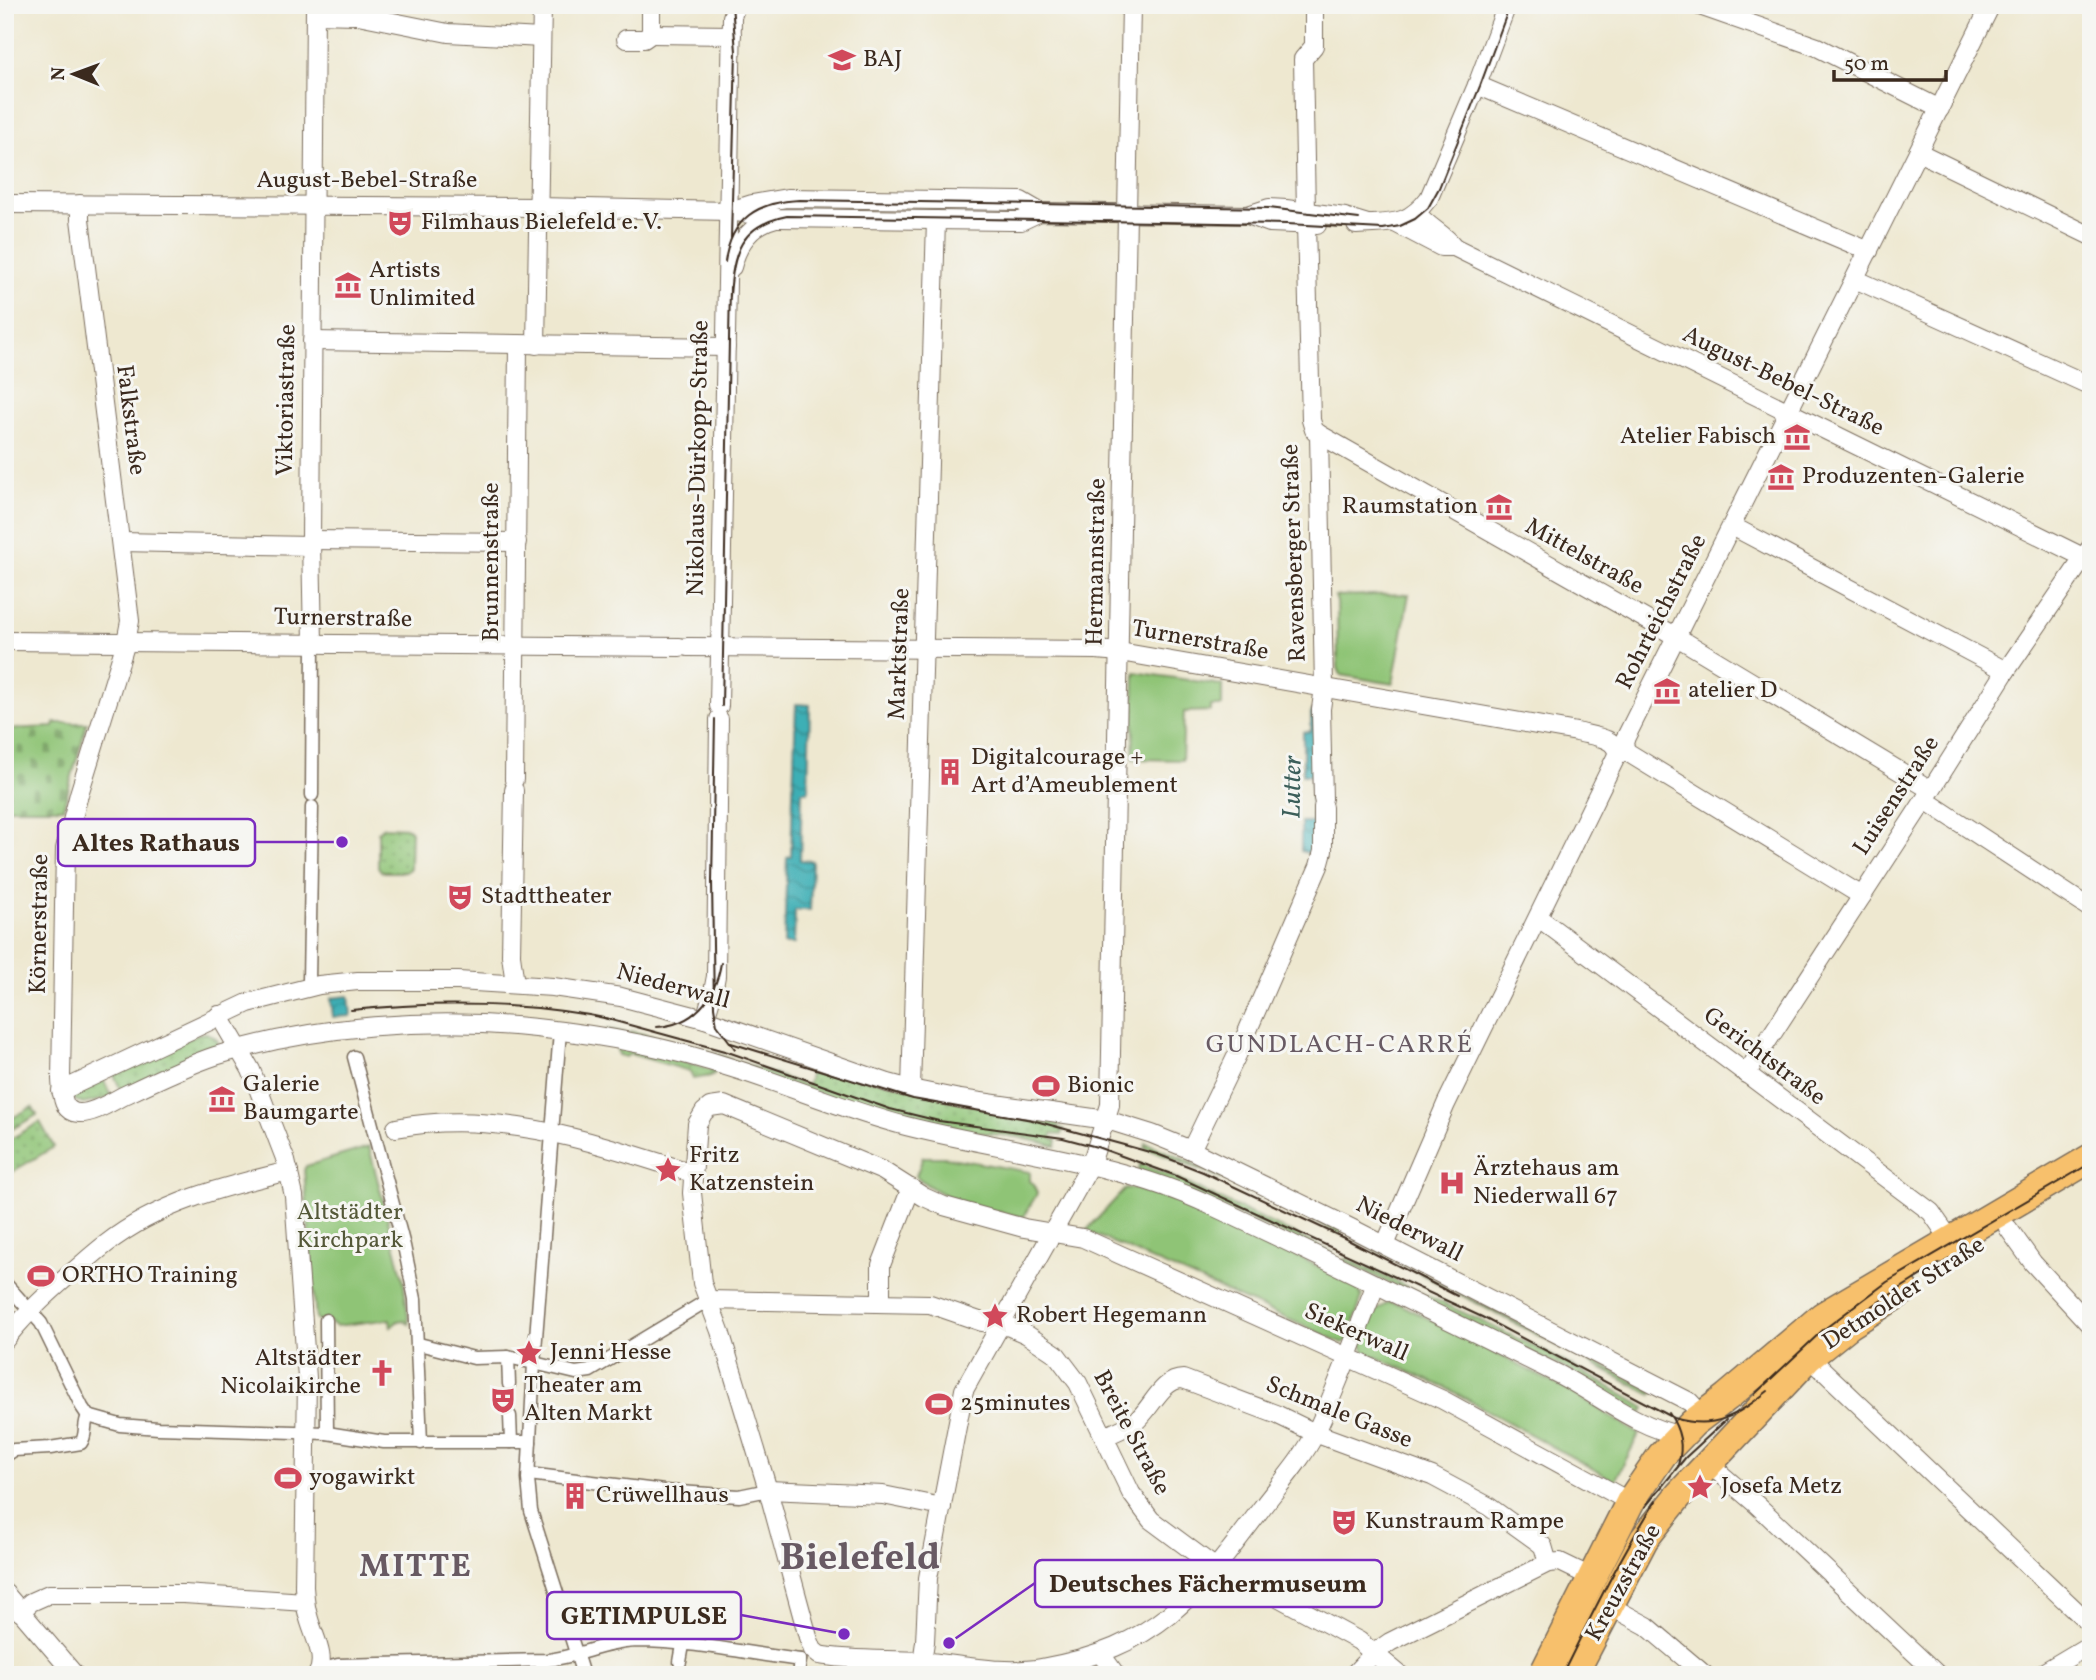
<svg xmlns="http://www.w3.org/2000/svg" width="2096" height="1680" viewBox="0 0 2096 1680" font-family="Vollkorn,serif">
  <defs>
    <pattern id="grass-dots" width="8" height="8" patternUnits="userSpaceOnUse" patternTransform="scale(1.75)"><rect width="8" height="8" fill="#8fc476"/><path d="M2 2h.1M6 6h.1" fill="none" stroke="#769f60" stroke-width="1.8" stroke-linecap="round"/></pattern>
    <pattern id="cemetery-stones" width="16" height="16" patternUnits="userSpaceOnUse" patternTransform="scale(1.75)"><rect width="16" height="16" fill="#8fc476"/><path d="M2 7V4a2 2 0 0 1 4 0v3zM10 15v-3a2 2 0 0 1 4 0v3z" fill="#769f60"/></pattern>
    <pattern id="water-waves" width="16" height="10" patternUnits="userSpaceOnUse" patternTransform="scale(1.75)"><rect width="16" height="10" fill="#3eafb5"/><path d="M0 5q4-4 8 0t8 0" fill="none" stroke="#358f93"/></pattern>
  </defs>
  <rect width="100%" height="100%" fill="#f6f6f2"/>
  <filter id="ink" filterUnits="userSpaceOnUse"><feTurbulence type="fractalNoise" baseFrequency=".0143" numOctaves="2"/><feDisplacementMap in="SourceGraphic" scale="14" xChannelSelector="R" yChannelSelector="G"/><feConvolveMatrix kernelMatrix="1 2 1 2 8 2 1 2 1" color-interpolation-filters="sRGB"/></filter>
  <filter id="wash" filterUnits="userSpaceOnUse"><feTurbulence type="fractalNoise" baseFrequency=".00686" numOctaves="4" result="noise"/><feDisplacementMap in="SourceGraphic" scale="28" xChannelSelector="R" yChannelSelector="G"/><feGaussianBlur stdDeviation="1.57" result="paint"/><feColorMatrix in="noise" values="0 0 0 0 0 0 0 0 0 0 0 0 0 0 0 0 0 1.4 0 .05"/><feComposite in="paint" operator="in"/></filter>
  <g filter="url(#wash)">
    <rect width="100%" height="100%" fill="#eee8d0"/>
    <g fill="url(#grass-dots)" stroke="#65774a" stroke-width="2">
      <path d="M383,827L408,828L411,831L410,868L406,872H382L378,867V832Z"/>
      <path d="M607,1029L631,1034V1031L694,1046L807,1086L813,1064L854,1076L1063,1118L1057,1128L1064,1129L1061,1135L1052,1134L1051,1139L1057,1140L1056,1146L1018,1137L940,1128L606,1032Z"/>
      <path d="M207,1033L217,1039L219,1049L122,1092L113,1073L198,1034Z"/>
      <path d="M616,1044L717,1071L711,1076L693,1079L690,1071L630,1054L626,1057L618,1055Z"/>
      <path d="M102,1077L112,1097L83,1104L71,1098L72,1093Z"/>
      <path d="M32,1107L37,1115L5,1133V1122Z"/>
      <path d="M40,1122L54,1147L5,1176V1142Z"/>
      <path d="M1146,1143C1212,1170 1275,1207 1343,1230L1341,1234L1234,1183L1145,1148Z"/>
      <path d="M1140,1164L1171,1176L1332,1252L1330,1255L1138,1171Z"/>
      <path d="M1354,1239L1654,1391L1652,1395L1648,1393Z"/>
      <path d="M1345,1258C1446,1305 1550,1349 1645,1408L1642,1413L1572,1372L1343,1261Z"/>
    </g>
    <path fill="url(#cemetery-stones)" stroke="#65774a" stroke-width="2" d="M55,723H87L63,808H5V729L54,727Z"/>
    <g fill="#8fc476" stroke="#65774a" stroke-width="2">
      <path d="M1409,594L1393,684L1341,675L1338,668L1337,602L1335,596Z"/>
      <path d="M1135,672L1222,685V706H1211V711L1184,712L1182,760L1133,759Z"/>
      <path d="M369,1147L403,1278L409,1324L404,1320L398,1321L391,1327L390,1319L336,1326L326,1320H316L304,1170L306,1166Z"/>
      <path d="M923,1157H945L1030,1172V1181L1034,1184L1037,1194L1023,1217C985,1209 946,1203 916,1176Z"/>
      <path d="M1125,1189H1137L1172,1200L1174,1196L1183,1200L1356,1285L1362,1297L1348,1340L1343,1343L1086,1231Z"/>
      <path d="M1389,1302L1400,1304L1573,1393L1639,1434L1615,1481L1450,1390L1365,1352L1361,1343L1376,1311Z"/>
    </g>
    <g fill="url(#water-waves)" stroke="#3c6c6a" stroke-width="2">
      <path d="M796,704L810,705L808,791H802L800,860L812,861L810,910H795L794,944H784L787,857L791,856Z"/>
      <path d="M1311,711H1315L1317,849L1313,864L1308,863L1311,854L1301,851V822H1312L1311,775H1303V732L1311,731Z"/>
      <path d="M349,996L351,1016L333,1017L331,998Z"/>
    </g>
  </g>
  <g filter="url(#ink)">
    <g fill="none" stroke-linecap="round" stroke-linejoin="round">
      <defs>
        <g id="pedestrian">
          <path d="M312,795L313,643"/>
          <path d="M309,981L312,807"/>
          <path d="M560,1031L534,1363L576,1373L590,1371L708,1300"/>
          <path d="M354,1057L404,1246L415,1299L421,1443"/>
          <path d="M5,1283L41,1323L82,1407L88,1416L120,1425L158,1428L327,1433L384,1442H530"/>
          <path d="M326,1320L327,1433"/>
          <path d="M419,1344L474,1358L508,1357L534,1363L528,1479L531,1511L583,1675"/>
          <path d="M508,1357L509,1384"/>
          <path d="M510,1416L511,1442"/>
          <path d="M5,1456L14,1450L50,1448L81,1443C87,1435 83,1425 88,1416"/>
          <path d="M529,1474L664,1491L739,1496L768,1490"/>
          <path d="M680,1662L683,1645"/>
          <path d="M320,1670L338,1665L547,1660C577,1657 605,1642 637,1641C690,1641 747,1653 800,1660"/>
          <path d="M798,1675L800,1660"/>
        </g>
        <g id="minor">
          <path d="M1697,5L1817,47L1940,109"/>
          <path d="M315,14L358,15L448,33L541,38"/>
          <path d="M651,34L732,35"/>
          <path d="M626,39H644L651,34V5"/>
          <path d="M1477,85L1869,251"/>
          <path d="M1918,152L2091,236"/>
          <path d="M5,204L538,207L729,211L778,218L1011,221H1021L1040,212L1248,215L1269,208L1286,209L1345,217L1368,224"/>
          <path d="M80,204V219L130,621L126,642L79,794L65,849L61,1079C62,1093 61,1112 79,1113C94,1114 114,1100 127,1094C156,1080 185,1066 215,1056C313,1025 434,1017 536,1028C603,1035 668,1047 732,1068C790,1086 847,1111 906,1126C1008,1152 1114,1160 1210,1205C1326,1259 1441,1316 1556,1373C1596,1393 1637,1428 1680,1435"/>
          <path d="M733,210L752,204L787,198L1021,201L1040,212"/>
          <path d="M1306,211L1303,59L1314,46V5"/>
          <path d="M1416,212C1428,228 1443,232 1454,247"/>
          <path d="M1248,215L1270,223L1317,225"/>
          <path d="M1395,223L1441,247H1454L2091,561"/>
          <path d="M1306,224L1311,420L1314,430L1319,434L1324,687L1321,709L1323,799"/>
          <path d="M1356,225C1389,222 1406,228 1429,198L1477,85L1507,5"/>
          <path d="M732,267C738,243 751,224 776,218"/>
          <path d="M1855,279L2091,386"/>
          <path d="M312,341L726,347"/>
          <path d="M536,345L542,5"/>
          <path d="M1319,434L1677,637L1931,790"/>
          <path d="M1732,526L2006,671"/>
          <path d="M311,540L517,542"/>
          <path d="M121,542L311,546"/>
          <path d="M5,641L680,647"/>
          <path d="M313,643L311,540L315,5"/>
          <path d="M687,647L1096,650L1120,652L1577,732C1591,736 1618,737 1617,755"/>
          <path d="M719,706L732,17L736,5"/>
          <path d="M1625,739L1624,745L1627,752L1862,896"/>
          <path d="M514,780L518,344"/>
          <path d="M514,790L511,955L515,984"/>
          <path d="M1925,800L2091,909"/>
          <path d="M1539,918L1931,1212L1952,1242"/>
          <path d="M219,1015L251,1070L286,1161L294,1196L307,1378L304,1587C305,1597 305,1606 308,1615C312,1634 328,1657 317,1675"/>
          <path d="M705,1019L713,992L716,976L719,719"/>
          <path d="M1746,1074L1931,790L2006,671L2091,547"/>
          <path d="M911,1089L936,220"/>
          <path d="M61,1091L248,1003L319,985L358,981H458L553,987L621,997L705,1019L888,1083L911,1089L960,1099L1107,1120L1152,1134L1191,1150L1351,1228L1690,1402L1702,1415"/>
          <path d="M396,1128C496,1108 597,1143 692,1173"/>
          <path d="M1191,1150L1238,1053L1319,866L1323,851V807"/>
          <path d="M2008,1228L2033,1263L2091,1326"/>
          <path d="M1385,1245L1446,1104L1617,755L1991,5"/>
          <path d="M1376,1284C1356,1333 1339,1384 1316,1432C1302,1460 1279,1485 1261,1509C1195,1598 1156,1648 1041,1668C1002,1675 959,1664 920,1661C887,1659 852,1661 819,1655L813,1650L808,1637L768,1490L720,1331L702,1283L692,1193L697,1124L704,1112L710,1107L724,1105L883,1171L924,1197L944,1206L1024,1228L1083,1238L1443,1400L1630,1502"/>
          <path d="M708,1300L930,1304L982,1322L1010,1327L1026,1334L1056,1354L1078,1383L1131,1493L1151,1520L1209,1563L1239,1576L1359,1641L1400,1675"/>
          <path d="M881,1303V1265L911,1188"/>
          <path d="M5,1340C23,1316 46,1295 69,1275C81,1265 93,1254 106,1244C158,1203 225,1186 289,1171"/>
          <path d="M1809,1357L2091,1625"/>
          <path d="M1105,1437C1114,1432 1125,1428 1135,1422C1151,1410 1161,1379 1183,1379L1278,1415L1315,1433L1432,1476L1488,1506L1538,1542L1543,1546L1548,1563"/>
          <path d="M1708,1463L1757,1505L1938,1675"/>
          <path d="M768,1490L883,1495L942,1507"/>
          <path d="M5,1593L75,1675"/>
          <path d="M1608,1605L1647,1626L1705,1675"/>
          <path d="M20,1612L31,1602L49,1594H184L305,1602"/>
          <path d="M1101,1654L1116,1675"/>
          <path d="M920,1675L925,1642L928,1578L964,1390L1091,1164L1110,1105L1131,5"/>
          <path d="M1353,1675L1374,1653L1390,1642L1548,1563L1560,1562L1591,1577"/>
          <path d="M2039,1675L2091,1644"/>
        </g>
        <g id="primary">
          <path d="M1543,1675L1630,1502L1662,1455L1693,1423L1727,1397L1823,1316L2091,1158"/>
          <path d="M1573,1675L1644,1539L1679,1495L1809,1357L1849,1325L1904,1290"/>
        </g>
      </defs>
      <use href="#pedestrian" stroke="#7a6c5c" stroke-width="15"/>
      <use href="#minor" stroke="#7a6c5c" stroke-width="20"/>
      <use href="#primary" stroke="#7a6c5c" stroke-width="31"/>
      <use href="#pedestrian" stroke="#fff" stroke-width="12"/>
      <use href="#minor" stroke="#fff" stroke-width="18"/>
      <use href="#primary" stroke="#f7c06c" stroke-width="28"/>
      <g stroke="#3b2a1e" stroke-width="2">
        <path d="M731,238L736,51L732,5"/>
        <path d="M725,262C731,218 758,202 799,200L1269,208L1359,219"/>
        <path d="M730,296C733,253 740,225 787,216L1287,224L1383,229L1400,226L1415,219L1428,208L1439,188L1480,86L1510,5"/>
        <path d="M722,706L730,287"/>
        <path d="M715,719L712,882L714,1007L717,1025L735,1049"/>
        <path d="M351,1010C435,1001 532,1002 614,1020"/>
        <path d="M604,1018L728,1052L890,1109L939,1121L1063,1138L1097,1147L1174,1175L1482,1317L1674,1418C1715,1431 1737,1415 1768,1391"/>
        <path d="M656,1027C694,1025 715,999 721,963"/>
        <path d="M731,1043L913,1099L1032,1120L1157,1154L1203,1172L1346,1239L1457,1296"/>
        <path d="M1847,1322L1939,1264"/>
        <path d="M1755,1394L1823,1330L1887,1282L2091,1163"/>
        <path d="M1669,1413C1680,1430 1684,1446 1678,1465"/>
        <path d="M1645,1507L1686,1457L1726,1420"/>
        <path d="M1562,1675C1591,1616 1620,1556 1656,1501"/>
      </g>
    </g>
  </g>
  <defs>
    <symbol id="university-bare" viewBox="-9 -9 18 18"><path d="M0-5L7-2L0 1L-7-2ZM-4 1L0 2.5L4 1V4Q0 6-4 4Z" fill="#d1495b" stroke="#f6f6f2" stroke-width="2.5" paint-order="stroke"/></symbol>
    <symbol id="theatre-bare" viewBox="-9 -9 18 18"><path d="M-5-5.5Q0-4 5-5.5V0Q5 5 0 6Q-5 5-5 0ZM-3.3-2.5H-1v1.5H-3.3ZM1-2.5H3.3v1.5H1ZM-2.8 1Q0 5.5 2.8 1Z" fill="#d1495b" stroke="#f6f6f2" stroke-width="2.5" paint-order="stroke"/></symbol>
    <symbol id="museum-bare" viewBox="-9 -9 18 18"><path d="M0-6L6-3V-2H-6V-3ZM-5-1h2V3h-2ZM-1-1h2V3h-2ZM3-1h2V3H3ZM-6 4H6V6H-6Z" fill="#d1495b" stroke="#f6f6f2" stroke-width="2.5" paint-order="stroke"/></symbol>
    <symbol id="building-bare" viewBox="-9 -9 18 18"><path d="M-4-6H4V6H1V3H-1V6H-4ZM-2.5-4.3h1.7v1.8h-1.7ZM.8-4.3h1.7v1.8H.8ZM-2.5-1h1.7V.8h-1.7ZM.8-1h1.7V.8H.8Z" fill="#d1495b" stroke="#f6f6f2" stroke-width="2.5" paint-order="stroke"/></symbol>
    <symbol id="stadium-bare" viewBox="-9 -9 18 18"><path d="M0-5a6.5 5 0 1 0 0 10a6.5 5 0 1 0 0-10ZM-3.5-1.8h7v3.6h-7Z" fill="#d1495b" stroke="#f6f6f2" stroke-width="2.5" paint-order="stroke"/></symbol>
    <symbol id="sight-bare" viewBox="-9 -9 18 18"><path d="M0-6L1.8-2.2L6-1.7L2.9 1.2L3.7 5.4L0 3.3L-3.7 5.4L-2.9 1.2L-6-1.7L-1.8-2.2Z" fill="#d1495b" stroke="#f6f6f2" stroke-width="2.5" paint-order="stroke"/></symbol>
    <symbol id="hospital-bare" viewBox="-9 -9 18 18"><path d="M-5-5h3v3.5h4V-5h3V5h-3V1.5h-4V5h-3Z" fill="#d1495b" stroke="#f6f6f2" stroke-width="2.5" paint-order="stroke"/></symbol>
    <symbol id="church-bare" viewBox="-9 -9 18 18"><path d="M-1.2-6h2.4v3.5h3.3v2.4h-3.3V6h-2.4V-.1h-3.3v-2.4h3.3Z" fill="#d1495b" stroke="#f6f6f2" stroke-width="2.5" paint-order="stroke"/></symbol>
  </defs>
  <g fill-rule="evenodd">
    <use href="#university-bare" x="823" y="41" width="38" height="38"/>
    <use href="#theatre-bare" x="381" y="204" width="38" height="38"/>
    <use href="#museum-bare" x="329" y="266" width="38" height="38"/>
    <use href="#museum-bare" x="1778" y="418" width="38" height="38"/>
    <use href="#museum-bare" x="1762" y="458" width="38" height="38"/>
    <use href="#museum-bare" x="1480" y="488" width="38" height="38"/>
    <use href="#museum-bare" x="1648" y="672" width="38" height="38"/>
    <use href="#building-bare" x="931" y="753" width="38" height="38"/>
    <use href="#theatre-bare" x="441" y="878" width="38" height="38"/>
    <use href="#stadium-bare" x="1027" y="1067" width="38" height="38"/>
    <use href="#museum-bare" x="203" y="1080" width="38" height="38"/>
    <use href="#sight-bare" x="649" y="1151" width="38" height="38"/>
    <use href="#hospital-bare" x="1433" y="1164" width="38" height="38"/>
    <use href="#stadium-bare" x="22" y="1257" width="38" height="38"/>
    <use href="#sight-bare" x="976" y="1297" width="38" height="38"/>
    <use href="#sight-bare" x="510" y="1334" width="38" height="38"/>
    <use href="#church-bare" x="363" y="1354" width="38" height="38"/>
    <use href="#theatre-bare" x="484" y="1381" width="38" height="38"/>
    <use href="#stadium-bare" x="920" y="1385" width="38" height="38"/>
    <use href="#stadium-bare" x="269" y="1459" width="38" height="38"/>
    <use href="#sight-bare" x="1681" y="1468" width="38" height="38"/>
    <use href="#building-bare" x="556" y="1477" width="38" height="38"/>
    <use href="#theatre-bare" x="1325" y="1503" width="38" height="38"/>
  </g>
  <g text-anchor="middle" dominant-baseline="central" stroke-width="6" stroke-linejoin="round" paint-order="stroke">
    <g font-size="24" fill="#3b2a1e" stroke="#f6f6f2" text-anchor="start">
      <text x="863" y="60">BAJ</text>
      <text x="421" y="223">Filmhaus Bielefeld e. V.</text>
      <text x="369" y="271">Artists<tspan x="369" dy="28">Unlimited</tspan></text>
      <text x="1776" y="437" text-anchor="end">Atelier Fabisch</text>
      <text x="1802" y="477">Produzenten-Galerie</text>
      <text x="1478" y="507" text-anchor="end">Raumstation</text>
      <text x="1688" y="691">atelier D</text>
      <text x="971" y="758">Digitalcourage +<tspan x="971" dy="28">Art d’Ameublement</tspan></text>
      <text x="481" y="897">Stadttheater</text>
      <text x="243" y="1085">Galerie<tspan x="243" dy="28">Baumgarte</tspan></text>
      <text x="1067" y="1086">Bionic</text>
      <text x="689" y="1156">Fritz<tspan x="689" dy="28">Katzenstein</tspan></text>
      <text x="1473" y="1169">Ärztehaus am<tspan x="1473" dy="28">Niederwall 67</tspan></text>
      <text x="62" y="1276">ORTHO Training</text>
      <text x="1016" y="1316">Robert Hegemann</text>
      <text x="550" y="1353">Jenni Hesse</text>
      <text x="361" y="1359" text-anchor="end">Altstädter<tspan x="361" dy="28">Nicolaikirche</tspan></text>
      <text x="524" y="1386">Theater am<tspan x="524" dy="28">Alten Markt</tspan></text>
      <text x="960" y="1404">25minutes</text>
      <text x="309" y="1478">yogawirkt</text>
      <text x="1721" y="1487">Josefa Metz</text>
      <text x="596" y="1496">Crüwellhaus</text>
      <text x="1365" y="1522">Kunstraum Rampe</text>
    </g>
    <g font-size="24" fill="#3b2a1e" stroke="#f6f6f2">
      <text x="367" y="181">August-Bebel-Straße</text>
      <text transform="translate(1783 382) rotate(26)">August-Bebel-Straße</text>
      <text transform="translate(287 400) rotate(-89)">Viktoriastraße</text>
      <text transform="translate(130 420) rotate(83)">Falkstraße</text>
      <text transform="translate(699 458) rotate(-89)">Nikolaus-Dürkopp-Straße</text>
      <text transform="translate(1295 553) rotate(-92)">Ravensberger Straße</text>
      <text transform="translate(1584 557) rotate(29)">Mittelstraße</text>
      <text transform="translate(492 562) rotate(-90)">Brunnenstraße</text>
      <text transform="translate(1097 562) rotate(-89)">Hermannstraße</text>
      <text transform="translate(1662 612) rotate(-63)">Rohrteichstraße</text>
      <text transform="translate(343 619) rotate(1)">Turnerstraße</text>
      <text transform="translate(1200 641) rotate(10)">Turnerstraße</text>
      <text transform="translate(900 654) rotate(-88)">Marktstraße</text>
      <text transform="translate(1897 796) rotate(-57)">Luisenstraße</text>
      <text transform="translate(40 924) rotate(-89)">Körnerstraße</text>
      <text transform="translate(673 987) rotate(15)">Niederwall</text>
      <text transform="translate(1764 1057) rotate(37)">Gerichtstraße</text>
      <text transform="translate(1409 1230) rotate(27)">Niederwall</text>
      <text transform="translate(1904 1294) rotate(-33)">Detmolder Straße</text>
      <text transform="translate(1356 1333) rotate(24)">Siekerwall</text>
      <text transform="translate(1339 1413) rotate(22)">Schmale Gasse</text>
      <text transform="translate(1131 1433) rotate(62)">Breite Straße</text>
      <text transform="translate(1624 1583) rotate(-61)">Kreuzstraße</text>
    </g>
    <g font-size="24" fill="#545838" stroke="#f6f6f2">
      <text x="350" y="1213">Altstädter<tspan x="350" dy="28">Kirchpark</tspan></text>
    </g>
    <g font-size="26" font-style="italic" fill="#3c5f5a" stroke="#f6f6f2">
      <text transform="translate(1293 787) rotate(-89)">Lutter</text>
    </g>
    <g font-size="26" letter-spacing="2" fill="#685a63" stroke="#f6f6f2">
      <text x="1340" y="1045">GUNDLACH-CARRÉ</text>
    </g>
    <g font-size="32" font-weight="bold" letter-spacing="2" fill="#685a63" stroke="#f6f6f2">
      <text x="416" y="1568">MITTE</text>
    </g>
    <g font-size="38" font-weight="bold" fill="#685a63" stroke="#f6f6f2">
      <text x="860" y="1559">Bielefeld</text>
    </g>
  </g>
  <path fill="none" stroke="#7b2cbf" stroke-width="2.5" d="M342 842L255 842M949 1643L1035 1583M844 1634L741 1615"/>
  <g fill="#7b2cbf" stroke="#f6f6f2" stroke-width="2.5">
    <circle cx="342" cy="842" r="7"/>
    <circle cx="949" cy="1643" r="7"/>
    <circle cx="844" cy="1634" r="7"/>
  </g>
  <g fill="#f6f6f2" stroke="#7b2cbf" stroke-width="2.5">
    <rect x="58" y="819" width="197" height="47" rx="7"/>
    <rect x="1035" y="1560" width="347" height="47" rx="7"/>
    <rect x="547" y="1592" width="194" height="47" rx="7"/>
  </g>
  <g font-size="26" text-anchor="middle" font-weight="bold" fill="#3b2a1e">
    <text x="156" y="851">Altes Rathaus</text>
    <text x="1208" y="1592">Deutsches Fächermuseum</text>
    <text x="644" y="1624">GETIMPULSE</text>
  </g>
  <rect width="2096" height="1680" fill="none" stroke="#f6f6f2" stroke-width="28"/>
  <g transform="translate(74 74) rotate(271)" stroke="#f6f6f2" stroke-width="5" paint-order="stroke">
  <path d="M0-5L12 26L0 18L-12 26Z" fill="#3b2a1e"/>
  <text y="-10" font-size="19" font-weight="bold" text-anchor="middle" fill="#3b2a1e">N</text>
  </g>
  <path d="M1834 70v10h112v-10" fill="none" stroke="#3b2a1e" stroke-width="3.5"/>
  <text x="1844" y="70" font-size="21" fill="#3b2a1e" stroke="#f6f6f2" stroke-width="5" paint-order="stroke">50 m</text>
</svg>
